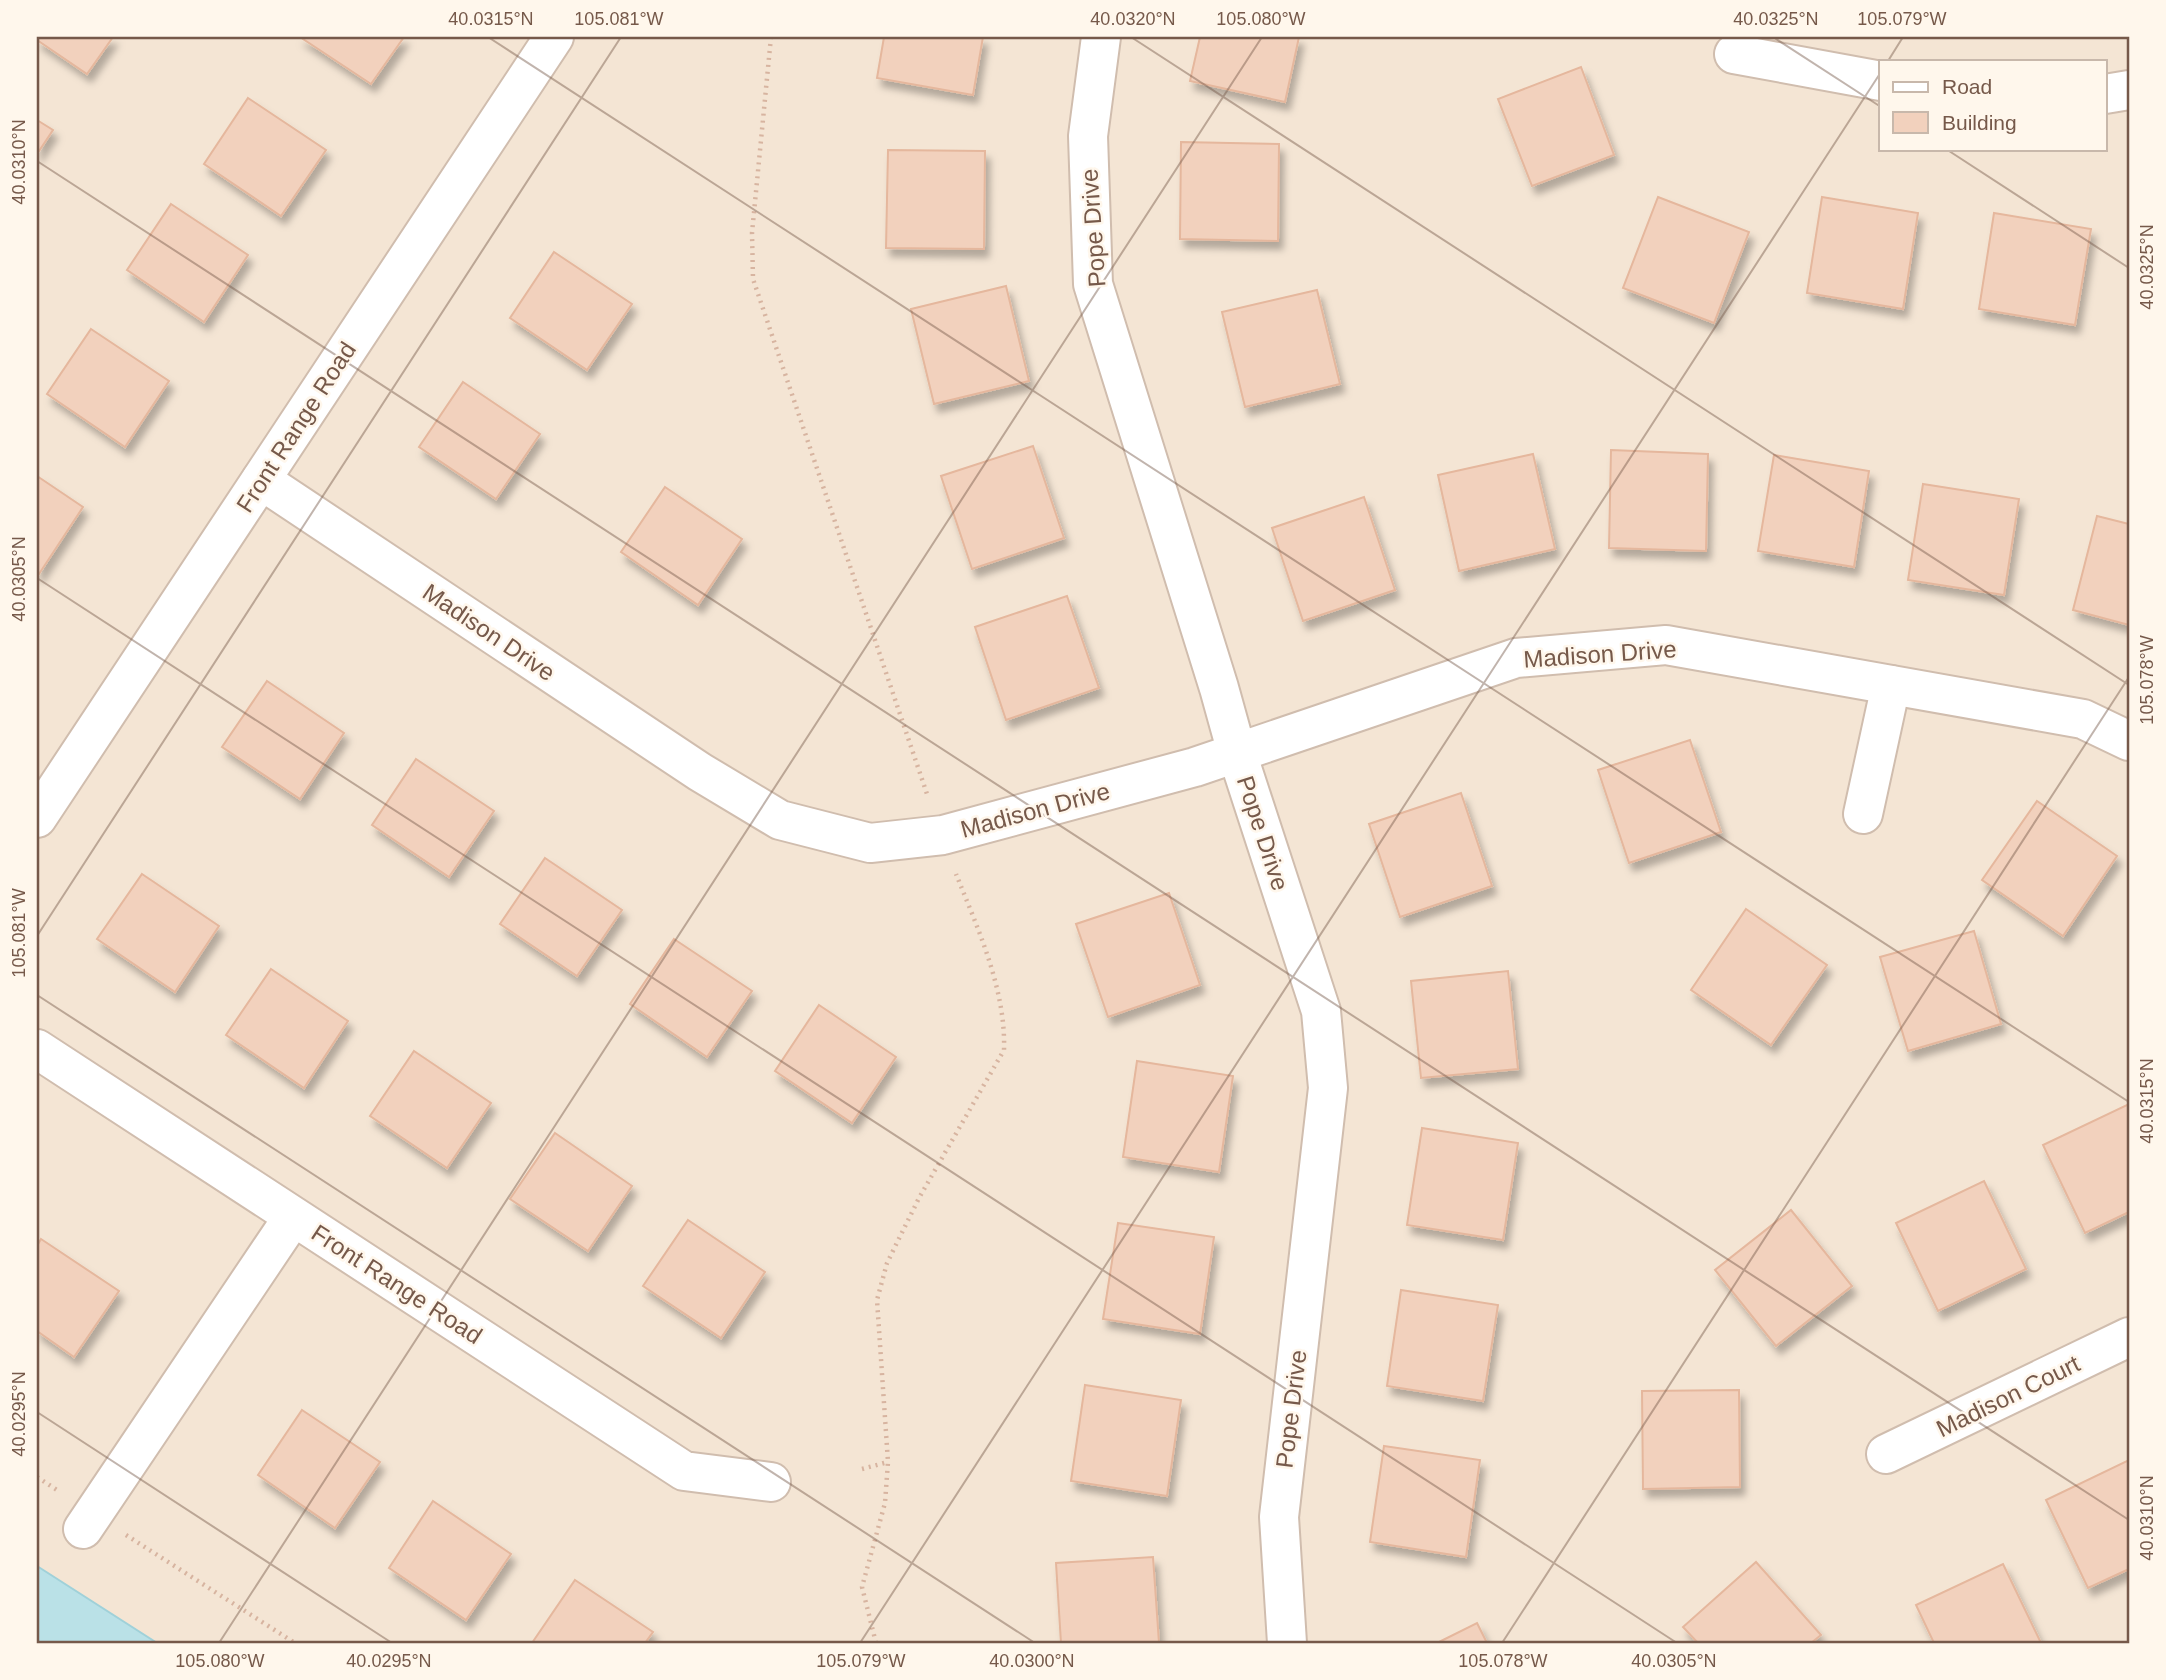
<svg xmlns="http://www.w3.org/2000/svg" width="2166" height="1680" viewBox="0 0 2166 1680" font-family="Helvetica,sans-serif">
  <defs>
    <filter id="shadow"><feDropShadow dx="4.5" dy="8" stdDeviation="3.5" flood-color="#0004"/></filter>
  </defs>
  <rect width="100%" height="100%" fill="#fdf3e6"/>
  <path fill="#f4e5d4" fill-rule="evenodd" d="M37,37H2129V1643H37ZM1881,61H2105V149H1881Z"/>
  <path fill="#bae1e7" stroke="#a0d1d9" stroke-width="2" d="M37,1566L157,1643H37Z"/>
  <g fill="#f2d1bd" stroke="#e5b79d" stroke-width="2" filter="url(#shadow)">
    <path d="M37,37H113L87,74L37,40Z"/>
    <path d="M300,37H404L371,84Z"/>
    <path d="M884,37H983L973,95L877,78Z"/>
    <path d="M1200,37H1299L1285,102L1190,81Z"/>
    <path d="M1581,67L1614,155L1532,186L1498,99Z"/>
    <path d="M248,98L326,150L281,216L204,164Z"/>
    <path d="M37,120L53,130L37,154Z"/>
    <path d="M1181,142L1279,144L1278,241L1180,239Z"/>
    <path d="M888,150L985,151L984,249L886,248Z"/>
    <path d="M1658,197L1749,232L1714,323L1623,288Z"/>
    <path d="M1822,197L1918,213L1903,309L1807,293Z"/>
    <path d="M171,204L248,255L204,322L127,270Z"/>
    <path d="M1994,213L2091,229L2075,325L1979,309Z"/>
    <path d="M554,252L632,304L587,370L510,318Z"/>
    <path d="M1006,286L1029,381L934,404L911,309Z"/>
    <path d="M1317,290L1340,384L1245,407L1222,312Z"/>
    <path d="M91,329L169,381L125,447L47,394Z"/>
    <path d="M463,382L540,434L496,499L419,447Z"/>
    <path d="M1033,446L1064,538L972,569L941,476Z"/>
    <path d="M1611,450L1708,454L1706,551L1609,548Z"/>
    <path d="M1533,454L1555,549L1459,571L1438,475Z"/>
    <path d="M1774,455L1869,471L1854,567L1758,551Z"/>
    <path d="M37,476L83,507L39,574L37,572Z"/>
    <path d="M1923,484L2019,499L2004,595L1908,580Z"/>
    <path d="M665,487L742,539L698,605L621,552Z"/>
    <path d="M1364,497L1395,590L1303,621L1272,528Z"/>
    <path d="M2097,516L2129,524V625L2073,610Z"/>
    <path d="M1067,596L1099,688L1006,720L975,627Z"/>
    <path d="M267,681L344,733L300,799L222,747Z"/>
    <path d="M1690,740L1721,832L1629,863L1598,770Z"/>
    <path d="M416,759L494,811L449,877L372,825Z"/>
    <path d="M1461,793L1492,886L1400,917L1369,824Z"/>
    <path d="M2037,801L2117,856L2063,936L1982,880Z"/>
    <path d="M545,858L622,910L577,976L500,924Z"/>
    <path d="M142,874L219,926L175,992L97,939Z"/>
    <path d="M1169,893L1200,985L1108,1017L1076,924Z"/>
    <path d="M1746,909L1827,965L1771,1045L1691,990Z"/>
    <path d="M1974,931L2001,1024L1908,1051L1880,957Z"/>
    <path d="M674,939L752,991L707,1057L630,1004Z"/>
    <path d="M271,969L348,1021L304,1088L226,1035Z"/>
    <path d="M1508,971L1518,1069L1421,1078L1411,981Z"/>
    <path d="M819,1005L896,1057L852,1123L775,1071Z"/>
    <path d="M414,1051L491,1103L447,1168L370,1116Z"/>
    <path d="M1137,1061L1233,1076L1219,1172L1123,1157Z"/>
    <path d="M2129,1104V1212L2085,1233L2043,1145Z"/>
    <path d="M1422,1128L1518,1143L1503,1240L1407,1225Z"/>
    <path d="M555,1133L632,1186L588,1251L510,1199Z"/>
    <path d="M1984,1181L2026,1269L1938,1311L1896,1223Z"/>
    <path d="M1791,1210L1852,1286L1776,1346L1715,1270Z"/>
    <path d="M688,1220L765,1272L721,1338L643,1286Z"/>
    <path d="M1118,1223L1214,1237L1200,1334L1103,1319Z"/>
    <path d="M41,1239L119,1291L74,1357L37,1331V1246Z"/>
    <path d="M1401,1290L1498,1305L1483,1401L1387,1386Z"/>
    <path d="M1085,1385L1181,1400L1167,1496L1071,1481Z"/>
    <path d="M1739,1390L1740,1487L1643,1489L1642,1391Z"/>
    <path d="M302,1410L380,1462L335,1528L258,1475Z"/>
    <path d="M1384,1446L1480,1460L1466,1557L1370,1542Z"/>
    <path d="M2129,1460V1569L2088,1588L2046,1500Z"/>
    <path d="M433,1501L511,1554L466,1620L389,1568Z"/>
    <path d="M1153,1557L1159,1643H1061L1056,1563Z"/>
    <path d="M1756,1562L1821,1635L1811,1643H1698L1683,1627Z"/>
    <path d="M2003,1564L2041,1643H1934L1916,1605Z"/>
    <path d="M575,1580L653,1632L645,1643H532Z"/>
    <path d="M1477,1623L1487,1643H1437Z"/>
  </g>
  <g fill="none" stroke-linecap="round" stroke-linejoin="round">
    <defs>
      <g id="street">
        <path d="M1101,37L1088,136L1093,284L1219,688L1237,753L1321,1011L1328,1088L1279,1517L1287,1643"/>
        <path d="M1734,54L1881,81"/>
        <path d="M2105,94L2129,90"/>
        <path d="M261,480L700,772L780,820L870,843L943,835L1195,767L1516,658L1666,645L2083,719L2129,741"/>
        <path d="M1863,814L1891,685"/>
        <path d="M37,818L554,37"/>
        <path d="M37,1049L684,1471L771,1482"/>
        <path d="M1886,1454L2129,1337"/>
        <path d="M83,1529L293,1217"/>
      </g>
    </defs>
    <use href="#street" stroke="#d0bdae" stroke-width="42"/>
    <g stroke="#d7b4a0" stroke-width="4.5" stroke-dasharray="2 5" stroke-linecap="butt">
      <path d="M771,37L752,233L753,279L928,797"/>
      <path d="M862,1469L888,1462"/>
      <path d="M37,1477L60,1492"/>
      <path d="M126,1535L295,1643"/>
      <path d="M876,1643L862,1587L885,1503L888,1462L877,1300L887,1263L919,1198L1004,1050C1006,990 978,929 956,874"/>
    </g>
    <use href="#street" stroke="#fff" stroke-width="38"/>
  </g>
  <path fill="none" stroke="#76594a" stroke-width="2" stroke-opacity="0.45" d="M488,37L2129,1102M1131,37L2129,685M1773,37L1881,107M1888,61L1903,37M1946,149L2129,268M37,161L2129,1520M37,578L1677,1643M37,936L621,37M37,995L1035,1643M37,1412L392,1643M219,1643L1262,37M860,1643L1881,72M1502,1643L2129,677"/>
  <g text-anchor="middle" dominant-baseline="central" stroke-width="5" stroke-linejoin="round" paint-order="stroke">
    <g font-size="24" fill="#76594a" stroke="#fff7ec">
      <text transform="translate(1093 228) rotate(-94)">Pope Drive</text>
      <text transform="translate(296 427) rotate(-57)">Front Range Road</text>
      <text transform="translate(489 632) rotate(34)">Madison Drive</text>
      <text transform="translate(1600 654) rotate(-4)">Madison Drive</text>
      <text transform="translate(1035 810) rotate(-15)">Madison Drive</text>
      <text transform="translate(1263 833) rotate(72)">Pope Drive</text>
      <text transform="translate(397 1284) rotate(33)">Front Range Road</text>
      <text transform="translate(2008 1396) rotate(-26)">Madison Court</text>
      <text transform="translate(1291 1409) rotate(-83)">Pope Drive</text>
    </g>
  </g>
  <rect width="2166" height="1680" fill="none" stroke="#fff7ec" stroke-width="77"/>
  <rect x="1879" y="60" width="228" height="91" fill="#fff7ec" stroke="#c8b8ab" stroke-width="2"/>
  <rect x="1893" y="82" width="35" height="10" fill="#ffffff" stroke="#c8b8ab" stroke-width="2"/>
  <text x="1942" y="94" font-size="21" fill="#76594a">Road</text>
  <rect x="1893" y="112" width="35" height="21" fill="#f2d1bd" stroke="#c8b8ab" stroke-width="2"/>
  <text x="1942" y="130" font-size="21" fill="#76594a">Building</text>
  <rect x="38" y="38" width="2090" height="1604" fill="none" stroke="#76594a" stroke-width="2.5"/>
  <g font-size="18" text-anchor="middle" fill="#76594a">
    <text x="491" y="25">40.0315°N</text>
    <text x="619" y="25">105.081°W</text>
    <text x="1133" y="25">40.0320°N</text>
    <text x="1261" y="25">105.080°W</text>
    <text x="1776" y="25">40.0325°N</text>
    <text x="1902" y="25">105.079°W</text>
    <text transform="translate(19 162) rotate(-90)" y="6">40.0310°N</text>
    <text transform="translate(2147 267) rotate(-90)" y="6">40.0325°N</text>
    <text transform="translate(19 579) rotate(-90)" y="6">40.0305°N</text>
    <text transform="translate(2147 680) rotate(-90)" y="6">105.078°W</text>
    <text transform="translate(19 933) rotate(-90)" y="6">105.081°W</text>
    <text transform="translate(2147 1101) rotate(-90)" y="6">40.0315°N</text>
    <text transform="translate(19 1414) rotate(-90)" y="6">40.0295°N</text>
    <text transform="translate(2147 1518) rotate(-90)" y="6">40.0310°N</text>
    <text x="220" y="1667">105.080°W</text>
    <text x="389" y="1667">40.0295°N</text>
    <text x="861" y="1667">105.079°W</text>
    <text x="1032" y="1667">40.0300°N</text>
    <text x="1503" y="1667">105.078°W</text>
    <text x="1674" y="1667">40.0305°N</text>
  </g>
</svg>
